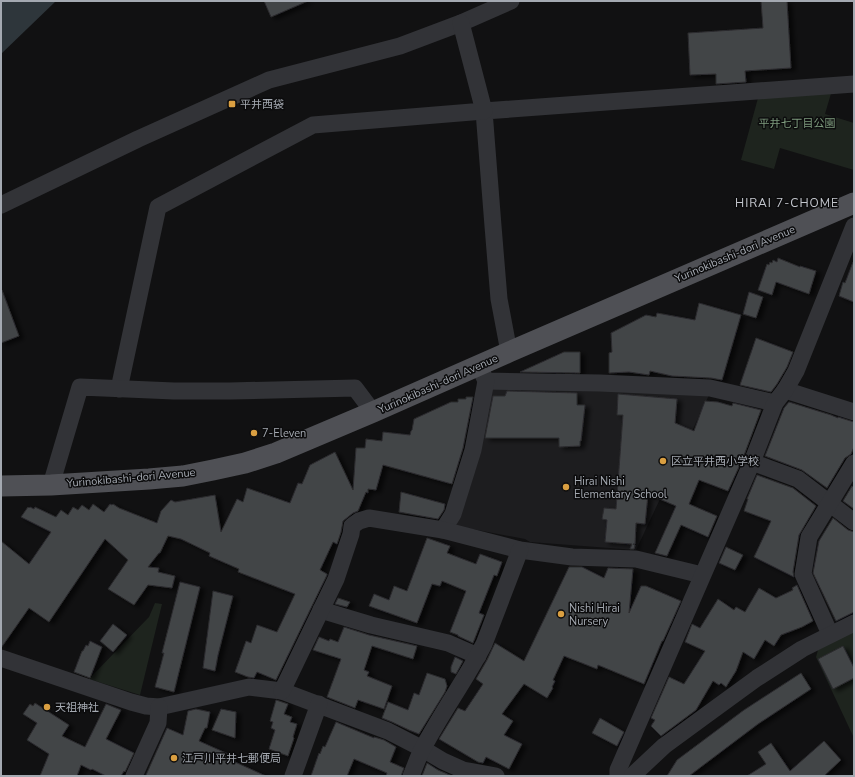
<svg xmlns="http://www.w3.org/2000/svg" width="855" height="777" viewBox="0 0 855 777" font-family="'Nunito Sans','Noto Sans JP',sans-serif">
  <defs>
    <filter id="shadow"><feDropShadow dx="4.5" dy="2.5" stdDeviation="2" flood-color="#0009"/></filter>
  </defs>
  <rect width="100%" height="100%" fill="#111112"/>
  <path fill="#1d1d1f" d="M487,389H603L709,395L636,550L530,542L525,539L456,526Z"/>
  <g fill="#1e241e">
    <path d="M832,90L825,114L854,123V170L780,148L774,169L741,160L758,98Z"/>
    <path d="M155,603L162,604L140,695L89,679L149,617Z"/>
    <path d="M854,631V738L816,657L818,650Z"/>
  </g>
  <path fill="#2e363b" d="M1,1H56L1,54Z"/>
  <g fill="#434447" stroke="#2b2b2e" filter="url(#shadow)">
    <path d="M264,1H308L271,17Z"/>
    <path d="M761,1H787L791,68L745,71L746,82L716,84V74L690,75L688,33L763,28Z"/>
    <path d="M778,258L800,267V266L816,271L809,294L776,282L772,295L758,290L767,264L769,265L770,262L772,263L773,260L777,262Z"/>
    <path d="M853,262H854V302L839,296L843,282L845,283Z"/>
    <path d="M1,290H2L19,336L1,343Z"/>
    <path d="M749,292L763,297L756,318L743,314Z"/>
    <path d="M699,303L741,315L722,380L711,378L672,376L650,371L649,375L629,372L609,373V353L612,352L611,333L646,315L656,317L657,313L695,320Z"/>
    <path d="M756,338L793,352L787,367L777,384L771,392L740,385Z"/>
    <path d="M564,352H580V373L520,372Z"/>
    <path d="M507,391L577,393V405H585L581,441H580V446L559,447V438H485L493,396H505Z"/>
    <path d="M618,394L677,399L675,423L694,431L705,401L718,402L732,406L733,403L761,410L743,458L728,491L699,480L689,504L717,516L708,537L681,525L667,556L655,553L676,506L648,494L645,524L636,523L635,544H633L635,545L634,549H630L632,544L605,542L607,520L602,519L604,508L616,509L623,415H617Z"/>
    <path d="M466,397H473L463,448L452,484L383,465L376,490L368,489V493L366,492L358,511L353,513L343,521L341,532L337,544L333,542L320,570L327,574V575L276,680L257,672L254,678L248,677L235,672L246,641L251,643L257,625L277,632L295,594L238,572L239,569L209,556L210,553L181,539L168,536L160,553H159L148,567L159,568L158,572L175,576L172,588L148,585L134,605L108,589L128,560L105,539L49,622L29,608L1,648V541L29,564L51,532L21,517L28,507L29,508L30,507L34,509L35,507L56,517L61,510L68,515L73,507L78,510L82,505L89,510L93,504L104,512L110,504L112,505L113,504L119,508L157,523L161,511L171,500L175,502L215,495L221,532L237,499L243,502L247,488L290,503L298,483L302,484L310,465L335,452L353,490L356,448H365L366,439L382,441L383,432L410,435L411,431L412,430L414,419L451,402H458V399H466Z"/>
    <path d="M789,402L831,415L838,418V417L854,422V447L851,454L845,458L827,488L802,470L765,456L784,408Z"/>
    <path d="M757,475L793,488L816,506L799,535L793,572L794,577L754,557L771,521L744,511L748,499H747Z"/>
    <path d="M852,486L854,488V509L843,501Z"/>
    <path d="M401,492L445,504L444,510L438,519L399,512Z"/>
    <path d="M833,518L848,530L854,532V612L836,621L813,573L819,541Z"/>
    <path d="M427,538L450,546L447,553L476,564L480,554L502,562L497,576L494,575L479,613L484,615L473,643L458,636V635L450,632L466,591L442,581L440,586L432,584L417,623L369,606L374,594L389,600L394,586L407,591Z"/>
    <path d="M726,547L743,555L735,570L719,563Z"/>
    <path d="M569,567H582L604,578L608,568L633,569L629,613L641,586H646L681,601L663,641H662L644,684L598,665L597,669L564,656L553,680L555,681L552,687L553,688L547,698L524,684L502,714L513,721L504,735L522,744L509,769L486,757L483,763L478,762L439,739L458,708L465,711L483,684L476,679L487,660L495,643L524,661Z"/>
    <path d="M180,582L200,587L174,692L155,687L164,653H162Z"/>
    <path d="M797,585L813,621L802,627L781,635L774,646L765,640L754,659L743,652L736,671L726,687L721,683L719,685L713,681L696,710L661,736L651,726L655,720L651,718L669,677L684,684L705,651L685,642L692,624L700,628L718,599L734,610L736,607L745,612L759,588L776,598L793,590L792,588Z"/>
    <path d="M213,591L233,596L218,655L215,671L203,668Z"/>
    <path d="M338,598L350,602L347,607L335,604Z"/>
    <path d="M113,624L127,635L113,652L100,641Z"/>
    <path d="M344,627L369,635L417,646L413,659L372,646L364,670L369,672L367,676L392,686L384,709L358,700L355,708L327,697L341,659L313,650L319,637L329,641L330,639L338,642Z"/>
    <path d="M90,641L102,647L90,678L74,672L82,651H83L86,645L88,646Z"/>
    <path d="M843,646L854,668V678L833,689L818,659Z"/>
    <path d="M455,657L463,661L456,674L451,672V667Z"/>
    <path d="M427,673L445,679L447,686L445,692L419,734L409,730L392,722L382,718L388,702L408,710L414,693L419,695Z"/>
    <path d="M801,673L811,689L758,724L689,776H667L677,760L744,710Z"/>
    <path d="M276,700L288,704L284,714L292,717L290,722L297,724L293,737L294,738L288,756L269,749L275,730L271,728L273,722L270,721Z"/>
    <path d="M35,703L69,725L62,736L85,747L106,704L121,710L106,739L134,753L125,772L124,771L121,776H106L92,769L91,770L81,765L77,776H40L49,754L27,740L37,723L23,714L30,704L33,706Z"/>
    <path d="M196,709L210,712L207,728H205L199,741L235,757V762L266,776H148L146,775L167,728L183,735L188,711Z"/>
    <path d="M221,709L236,712L235,738L212,730Z"/>
    <path d="M600,718L624,732L617,746L592,733Z"/>
    <path d="M336,722L374,738V737L384,740L396,747L390,762L404,768L401,776H386L387,773L354,759L347,776H311L319,753L320,754L323,746L325,747Z"/>
    <path d="M824,741L841,760L824,776H747L766,764L758,752L771,743L790,771Z"/>
    <path d="M427,763L438,770L452,776H422Z"/>
  </g>
  <g fill="none" stroke-linecap="round" stroke-linejoin="round">
    <g stroke="#323337" stroke-width="17">
      <path d="M1,205L138,139L269,80L400,46L461,23L511,1"/>
      <path d="M509,352L499,299L493,226L484,111L854,84"/>
      <path d="M479,366L486,381L600,383L710,388L775,403"/>
      <path d="M119,389L158,207L313,125L484,111L461,23"/>
      <path d="M785,390L854,412"/>
      <path d="M752,462L798,479L854,522"/>
      <path d="M51,485L80,387L174,391H230L355,388L373,412"/>
      <path d="M443,530L453,514L473,450L486,381"/>
      <path d="M321,610L371,625L448,643L478,656"/>
      <path d="M830,634L803,574L809,537L854,463"/>
      <path d="M1,658L131,702L146,706L159,707L249,687L282,691L388,731L423,749L443,761L463,770L496,776"/>
      <path d="M282,691L321,610L336,579L351,534L352,526L359,521L369,518L443,530L520,550L572,557L636,559L702,575"/>
      <path d="M134,776L158,723L159,707"/>
      <path d="M293,776L319,704"/>
      <path d="M411,776C415,767 418,757 423,748C442,712 466,679 484,644L520,550"/>
      <path d="M618,776V770L752,462L775,403L785,390L796,371L854,226"/>
      <path d="M632,776L664,746L709,713L757,678L802,649L854,623"/>
    </g>
    <path stroke="#4f5055" stroke-width="21" d="M1,486L51,485L149,479L183,476L213,470L245,463L276,453L373,412L509,352L854,203"/>
  </g>
  <g fill="#da9f41" stroke="#0c0c0d" stroke-width="1.5">
    <rect x="228" y="100" width="8" height="8" rx="2"/>
    <circle cx="254" cy="433" r="4"/>
    <circle cx="663" cy="461" r="4"/>
    <circle cx="566" cy="487" r="4"/>
    <circle cx="561" cy="614" r="4"/>
    <circle cx="47" cy="707" r="4"/>
    <circle cx="174" cy="758" r="4"/>
  </g>
  <g text-anchor="middle" dominant-baseline="central" stroke-width="3" stroke-linejoin="round" paint-order="stroke">
    <g font-size="11" fill="#a4a9b1" stroke="#0c0c0d" text-anchor="start">
      <text x="240" y="104">平井西袋</text>
      <text x="262" y="433">7-Eleven</text>
      <text x="671" y="461">区立平井西小学校</text>
      <text x="574" y="481">Hirai Nishi<tspan x="574" dy="13">Elementary School</tspan></text>
      <text x="569" y="608">Nishi Hirai<tspan x="569" dy="13">Nursery</tspan></text>
      <text x="55" y="707">天祖神社</text>
      <text x="182" y="758">江戸川平井七郵便局</text>
    </g>
    <g font-size="11" fill="#7d9a7d" stroke="#0c0c0d">
      <text x="797" y="123">平井七丁目公園</text>
    </g>
    <g font-size="11" fill="#a4a9b1" stroke="#0c0c0d">
      <text transform="translate(735 254) rotate(-23)">Yurinokibashi-dori Avenue</text>
      <text transform="translate(438 384) rotate(-24)">Yurinokibashi-dori Avenue</text>
      <text transform="translate(131 478) rotate(-5)">Yurinokibashi-dori Avenue</text>
    </g>
    <g font-size="12" letter-spacing="1" fill="#c4c7ce" stroke="#0c0c0d">
      <text x="787" y="203">HIRAI 7-CHOME</text>
    </g>
  </g>
  <rect width="855" height="777" fill="none" stroke="#a4a9b1" stroke-width="4"/>
</svg>
